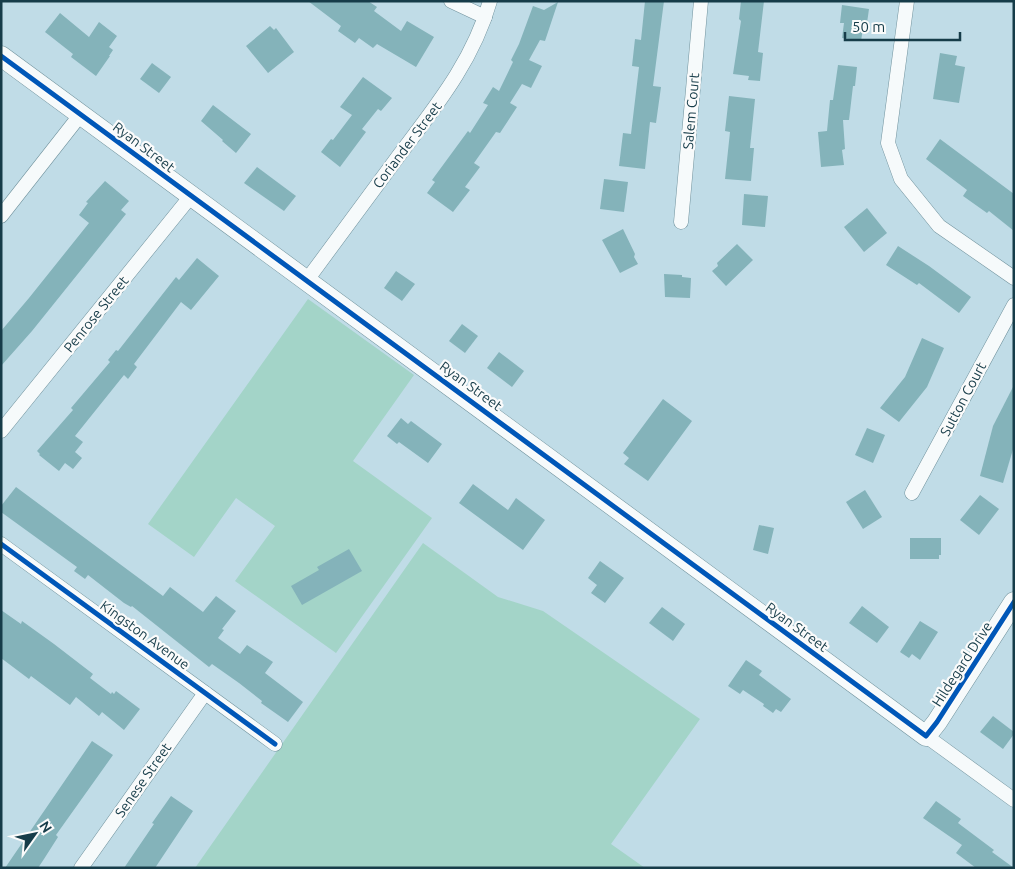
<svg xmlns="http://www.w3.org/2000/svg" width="1015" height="869" viewBox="0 0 1015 869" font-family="Ubuntu,sans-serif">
  <rect width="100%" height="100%" fill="#c0dce7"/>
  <g fill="#a3d4c8">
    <path d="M308,299L414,375L353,461L432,518L336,653L235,581L275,526L236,498L194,557L148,524Z"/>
    <path d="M423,543L498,597L543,611L700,719L611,844L645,868H195Z"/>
  </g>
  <g fill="#84b3ba">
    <path d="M308,1H368L377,7L374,11L401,31L407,21L434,37L416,67L377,44L373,48L359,38L355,43L338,31L341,26Z"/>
    <path d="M645,1H664L653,86L661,87L656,123L650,122L645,169L619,166L623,133L631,134L639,67L632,66L635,39L641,40Z"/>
    <path d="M741,1H764L758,52L763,53L760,81L748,80L749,76L733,74L741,21L739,19Z"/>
    <path d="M558,2L545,41L540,40L529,60L542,66L531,88L522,84L510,103L517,107L500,133L496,132L474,163L480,167L465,187L470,190L453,212L427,193L435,182L432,180L468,131L470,133L488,105L483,103L493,87L499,91L513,62L511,60L519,44L533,6L544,10Z"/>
    <path d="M842,5L869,9L867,23L864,22L861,41L842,38L844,23H840Z"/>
    <path d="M60,13L89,37L99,22L117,36L109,47L113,50L109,56H110L96,76L71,57L73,54L45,32Z"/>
    <path d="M270,26L274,30L276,28L294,52L268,73L246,46Z"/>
    <path d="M940,53L957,56L955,65L965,67L959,103L933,99Z"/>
    <path d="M152,63L171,77L159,93L140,79Z"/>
    <path d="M838,65L857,67L855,86H853L849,120H843L845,149L842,150L844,165L821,167L818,132L827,131L830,100H833Z"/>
    <path d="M363,77L392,98L381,111L378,109L362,129L366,132L340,167L321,152L331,139L333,140L352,115L340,107Z"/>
    <path d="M729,96L755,99L750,148H754L751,181L725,179L730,132L725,131Z"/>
    <path d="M213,105L251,134L236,153L222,141L223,140L201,121Z"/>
    <path d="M940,139L1014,194V231L989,211L987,213L963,196L967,190L926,159Z"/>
    <path d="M257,167L296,196L284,211L244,183Z"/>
    <path d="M604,179L628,182L624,212L600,209Z"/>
    <path d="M105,181L129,201L121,210L126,214L32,331L1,366V331L29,298L89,223L79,215L88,203L86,202Z"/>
    <path d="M744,194L768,196L765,227L742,225Z"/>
    <path d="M867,208L887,233L864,252L844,227Z"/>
    <path d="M623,229L635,254L634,257L638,264L620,273L602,240Z"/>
    <path d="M737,244L753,260L726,286L712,271L718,266L717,263Z"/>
    <path d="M898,246L929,266L971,297L959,313L919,283L917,285L886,265Z"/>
    <path d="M197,258L219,276L191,310L181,302L134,364L137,367L128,379L124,375L75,436L83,442L75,452L82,458L73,469L65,463L59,471L39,455L40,454L37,451L73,410L71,408L110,362L108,360L116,350L118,351L176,277L179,280Z"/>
    <path d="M396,271L415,284L402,301L384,288Z"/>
    <path d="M664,274L682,275V277L691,278L690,298L665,297Z"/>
    <path d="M462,324L478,336L465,353L449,341Z"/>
    <path d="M922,338L944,348L927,387L899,422L880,408L905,377Z"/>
    <path d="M499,352L524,371L512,387L487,368Z"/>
    <path d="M1014,385V446L1003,483L980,476L993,426Z"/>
    <path d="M663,399L692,421L648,481L624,464L629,458L623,453Z"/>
    <path d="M401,418L408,424L411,421L442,444L428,463L399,442L397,444L387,436Z"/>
    <path d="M867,428L885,435L873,463L855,455Z"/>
    <path d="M473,484L508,510L516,498L545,520L523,550L459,503Z"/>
    <path d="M16,487L163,596L170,587L203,612L216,596L236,611L222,629L224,630L218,638L240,654L247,645L273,662L265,673L303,702L288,722L261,703L262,701L239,683L212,664L209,667L132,606L131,607L124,603L88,575L85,579L74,571L77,567L1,512V506Z"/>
    <path d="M865,490L882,517L863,529L846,502Z"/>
    <path d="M980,495L999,509L979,535L960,520Z"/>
    <path d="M759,525L774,528L768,554L753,550Z"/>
    <path d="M910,538H941V555H939V559H910Z"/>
    <path d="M349,549L362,571L302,605L291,586L319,570L317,567Z"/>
    <path d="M600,561L624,578L605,603L591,593L597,585L588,578Z"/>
    <path d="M862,606L889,627L877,643L849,623Z"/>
    <path d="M662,607L685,624L673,641L649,623Z"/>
    <path d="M1,610L21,624L22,621L54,644L93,674L90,678L111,694L112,692L114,694L116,691L140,709L124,730L102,712L99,716L76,697L70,705L31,676L29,679L1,658Z"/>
    <path d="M920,621L938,632L920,660L912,654L909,658L900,652Z"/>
    <path d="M746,660L762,671L759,675L791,699L781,712L776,709L773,713L763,706L764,704L743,690L740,694L728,686Z"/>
    <path d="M993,716L1014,732V734L1003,749L980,732Z"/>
    <path d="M92,741L113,755L56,835L58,837L44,859L38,868H5Z"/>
    <path d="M171,796L193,811L155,868H124L154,824L152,823Z"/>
    <path d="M936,801L961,819L958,823L994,850L992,852L1014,868H976L956,853L962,845L923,818Z"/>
  </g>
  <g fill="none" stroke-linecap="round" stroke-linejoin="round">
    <defs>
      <g id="street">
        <path d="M451,1L485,17"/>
        <path d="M907,1L888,143L901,179L939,226L1014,278"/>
        <path d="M1,216L81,114"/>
        <path d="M681,222L701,1"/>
        <path d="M307,280C338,238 369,196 400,154C436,106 473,61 490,1"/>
        <path d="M1,431L191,196"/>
        <path d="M912,493L1014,305"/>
        <path d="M1,544L275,744"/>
        <path d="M926,736L1014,800"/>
        <path d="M81,868L205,693"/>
      </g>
      <path id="secondary" d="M1,56L926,736L937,722L1014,602"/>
    </defs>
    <use href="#street" stroke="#70929d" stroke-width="15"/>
    <use href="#secondary" stroke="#70929d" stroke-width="21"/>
    <use href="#street" stroke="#f6fafb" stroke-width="14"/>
    <use href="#secondary" stroke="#f6fafb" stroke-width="20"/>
    <defs>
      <g id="cycleway">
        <path d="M1,56L926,736L937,722L1014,602"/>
        <path d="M1,544L275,744"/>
      </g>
    </defs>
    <use href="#cycleway" stroke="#fbfbfb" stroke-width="8"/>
    <use href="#cycleway" stroke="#0057b8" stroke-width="5"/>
  </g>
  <g text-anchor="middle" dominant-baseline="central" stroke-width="4.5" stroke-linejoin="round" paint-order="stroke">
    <g font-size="14" fill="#163c49" stroke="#fbfbfb">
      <text transform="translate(691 111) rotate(-85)">Salem Court</text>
      <text transform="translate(407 145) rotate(-53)">Coriander Street</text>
      <text transform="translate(144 147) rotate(37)">Ryan Street</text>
      <text transform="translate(96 314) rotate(-51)">Penrose Street</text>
      <text transform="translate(471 386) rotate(36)">Ryan Street</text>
      <text transform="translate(963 399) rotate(-62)">Sutton Court</text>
      <text transform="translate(797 627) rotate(36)">Ryan Street</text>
      <text transform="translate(145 635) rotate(36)">Kingston Avenue</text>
      <text transform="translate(962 664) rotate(-57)">Hildegard Drive</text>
      <text transform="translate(143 780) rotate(-55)">Senese Street</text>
    </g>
  </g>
  <rect width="1015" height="869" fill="none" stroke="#163c49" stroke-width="5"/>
  <g transform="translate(35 834) rotate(57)" stroke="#fbfbfb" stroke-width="4" paint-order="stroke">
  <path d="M0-4L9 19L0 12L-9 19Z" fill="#163c49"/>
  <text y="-8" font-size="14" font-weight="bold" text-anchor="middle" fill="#163c49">N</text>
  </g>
  <path d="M845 32v8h115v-8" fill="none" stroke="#163c49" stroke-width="2.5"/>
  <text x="852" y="32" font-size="15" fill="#163c49" stroke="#fbfbfb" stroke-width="4" paint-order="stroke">50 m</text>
</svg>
